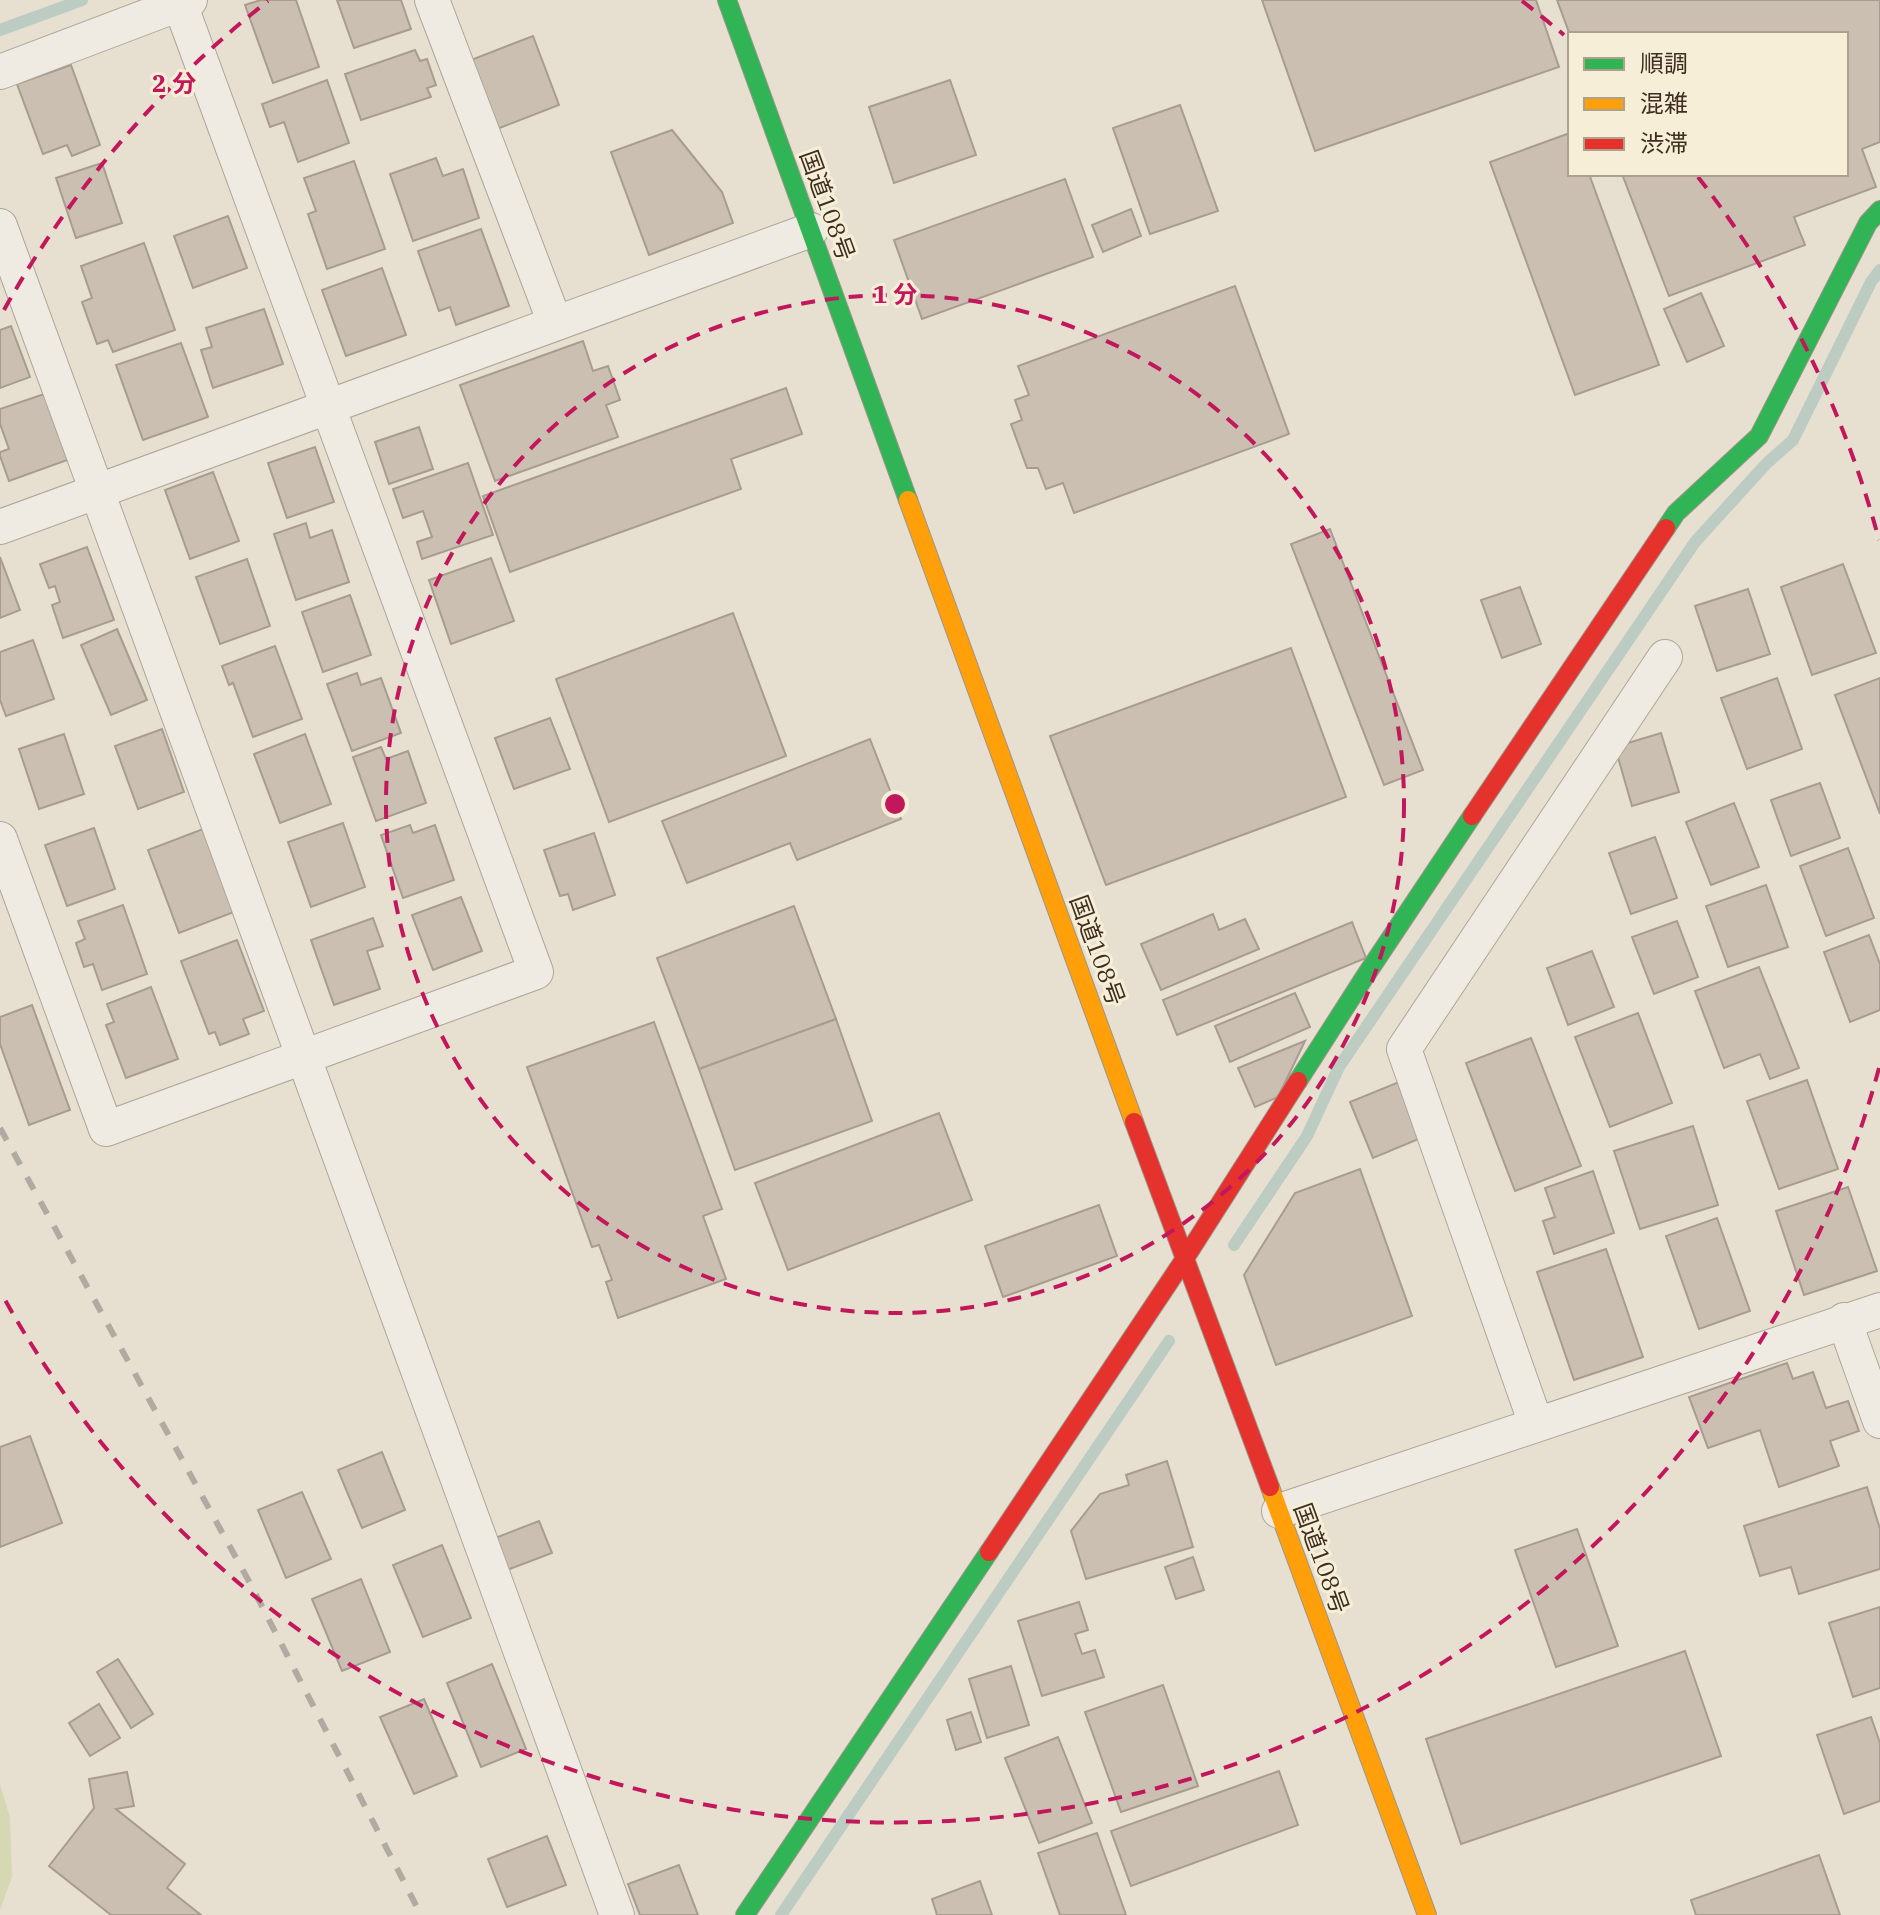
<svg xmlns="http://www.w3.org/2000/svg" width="1880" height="1915" viewBox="0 0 1880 1915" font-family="'IBM Plex Serif','Noto Sans JP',serif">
  <rect width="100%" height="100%" fill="#e7e0d1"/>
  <path fill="#d6d7b3" d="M0,1784L10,1818L12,1877L0,1910Z"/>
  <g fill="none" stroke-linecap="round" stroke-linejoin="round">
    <g stroke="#bcccc2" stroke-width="12">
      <path d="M0,30L82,0"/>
      <path d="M1234,1245L1307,1136L1339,1067L1695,542L1766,464L1793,440L1871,282L1880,270"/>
      <path d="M781,1915L1169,1341"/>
    </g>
  </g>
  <g fill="#cbbfb2" stroke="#a89c90" stroke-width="2">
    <path d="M261,0H296L319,67L273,83L245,5Z"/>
    <path d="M337,0H401L411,29L354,48Z"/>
    <path d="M1262,0H1536L1559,67L1315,151Z"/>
    <path d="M1557,0H1880V142L1862,149L1876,187L1794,217L1805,245L1669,296L1622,174H1846V34L1570,35Z"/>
    <path d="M533,36L559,105L497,129L471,60Z"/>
    <path d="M415,50L420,61L427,59L436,85L427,88L431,97L361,120L345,74Z"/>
    <path d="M71,65L100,145L72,156L67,145L43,154L17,84Z"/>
    <path d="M327,80L349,143L298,162L284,122L270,127L262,104Z"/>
    <path d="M950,80L976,155L894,183L869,107Z"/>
    <path d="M1180,105L1218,211L1150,234L1113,128Z"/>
    <path d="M672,130L722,192L733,223L649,255L611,152Z"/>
    <path d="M1570,133V174H1589L1659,365L1575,395L1490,162Z"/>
    <path d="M436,158L443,176L463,169L479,218L413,241L390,174Z"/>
    <path d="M354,161L385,249L327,269L308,214L316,211L304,178Z"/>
    <path d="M102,163L122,223L76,238L56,178Z"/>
    <path d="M1065,179L1093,257L922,319L894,240Z"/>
    <path d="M1131,209L1141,236L1103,252L1092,225Z"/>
    <path d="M228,216L247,268L193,288L174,236Z"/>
    <path d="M481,229L509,306L456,325L450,307L439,311L418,251Z"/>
    <path d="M144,243L175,330L113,352L108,340L97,344L82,302L92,298L81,266Z"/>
    <path d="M382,268L406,335L346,356L322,290Z"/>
    <path d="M1235,286L1289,434L1074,513L1063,483L1046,489L1038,468H1027L1011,424L1022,420L1015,400L1029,395L1018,366Z"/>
    <path d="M1701,293L1724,346L1687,362L1664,309Z"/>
    <path d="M264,309L283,364L213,388L201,350L212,347L206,328Z"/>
    <path d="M11,326L30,377L0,388V330Z"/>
    <path d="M583,341L593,371L608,366L620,400L606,405L618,437L495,481L460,385Z"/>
    <path d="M181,343L208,417L143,440L116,365Z"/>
    <path d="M786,388L802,434L731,459L741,489L510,572L483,496Z"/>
    <path d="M50,392L73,458L9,481L0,456V452L9,449L0,424V409Z"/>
    <path d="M419,427L433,469L389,484L375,442Z"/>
    <path d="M315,447L334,502L287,518L268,463Z"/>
    <path d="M468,463L493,535L422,559L417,542L432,537L423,511L403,518L393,489Z"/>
    <path d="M213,472L239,541L190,559L165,490Z"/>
    <path d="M306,523L310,538L332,530L349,582L296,600L274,534Z"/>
    <path d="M1330,529L1423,770L1384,785L1291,544Z"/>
    <path d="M87,547L114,620L63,638L52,605L60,602L55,586L49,588L40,564Z"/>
    <path d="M0,557L20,610L0,618Z"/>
    <path d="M491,558L514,621L451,644L429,580Z"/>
    <path d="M247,559L270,626L220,644L196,577Z"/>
    <path d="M1843,564L1876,653L1812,675L1781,587Z"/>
    <path d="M1520,587L1541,644L1502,658L1481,600Z"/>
    <path d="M1748,589L1770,654L1717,671L1695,606Z"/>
    <path d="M350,595L371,655L323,672L302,612Z"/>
    <path d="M733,613L786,756L609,822L556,679Z"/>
    <path d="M117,629L147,700L111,715L81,645Z"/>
    <path d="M33,640L54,699L6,716L0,700V652Z"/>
    <path d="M275,646L302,719L253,737L233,683L229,685L222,666Z"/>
    <path d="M1291,648L1346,797L1106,885L1050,736Z"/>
    <path d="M357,673L361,685L381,678L401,733L352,751L327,684Z"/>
    <path d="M1777,678L1802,749L1747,769L1721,698Z"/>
    <path d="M1880,678V814L1835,695Z"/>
    <path d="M550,718L570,769L514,789L495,738Z"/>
    <path d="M162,729L184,792L138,809L115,746Z"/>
    <path d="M1661,733L1679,792L1632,806L1615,747Z"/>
    <path d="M64,734L84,794L39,809L19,749Z"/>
    <path d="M305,734L331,804L280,823L254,754Z"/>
    <path d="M870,739L901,819L797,860L790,843L687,883L662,821Z"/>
    <path d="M381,747L386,759L408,751L426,803L376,821L353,757Z"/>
    <path d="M1820,783L1840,838L1791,856L1771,800Z"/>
    <path d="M1734,803L1759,867L1711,885L1686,822Z"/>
    <path d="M343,823L365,887L311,907L288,842Z"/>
    <path d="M410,825L413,833L435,825L454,880L403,898L381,835Z"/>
    <path d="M94,828L115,889L67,906L45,845Z"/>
    <path d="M203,829L234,912L179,933L148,850Z"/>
    <path d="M594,833L615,895L573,910L568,894L560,896L544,850Z"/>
    <path d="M1655,837L1677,898L1631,914L1609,853Z"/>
    <path d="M1848,848L1874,918L1826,936L1800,866Z"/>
    <path d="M1766,885L1788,947L1728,967L1706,906Z"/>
    <path d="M461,897L482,951L433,970L412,915Z"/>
    <path d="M123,905L147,974L102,990L93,964L84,967L76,943L85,939L78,921Z"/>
    <path d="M794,906L836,1019L699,1069L657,958Z"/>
    <path d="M1213,914L1219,930L1245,919L1259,949L1161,990L1141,944Z"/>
    <path d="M373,918L383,946L367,951L380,989L334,1005L311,940Z"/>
    <path d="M1677,921L1698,977L1654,994L1632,937Z"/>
    <path d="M1352,922L1366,958L1177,1035L1163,1000Z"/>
    <path d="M1869,935L1880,964V1010L1850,1022L1824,952Z"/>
    <path d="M237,940L264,1011L243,1019L249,1034L220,1045L215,1032L209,1034L181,961Z"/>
    <path d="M1592,951L1614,1007L1568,1025L1547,968Z"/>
    <path d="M1759,967L1799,1068L1770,1079L1760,1054L1724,1068L1695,991Z"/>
    <path d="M151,987L178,1059L126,1078L106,1025L114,1022L107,1004Z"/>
    <path d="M1295,993L1310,1027L1230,1062L1215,1026Z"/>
    <path d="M32,1005L70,1110L29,1125L0,1044V1017Z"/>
    <path d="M1638,1013L1672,1103L1610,1127L1575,1037Z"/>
    <path d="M836,1019L872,1121L735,1170L699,1069Z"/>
    <path d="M654,1022L722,1209L703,1216L726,1279L618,1318L606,1282L612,1280L599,1245L592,1247L527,1067Z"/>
    <path d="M1531,1038L1581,1166L1515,1191L1466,1063Z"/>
    <path d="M1305,1041L1278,1097L1255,1107L1238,1068Z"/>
    <path d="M1807,1080L1838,1169L1779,1189L1747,1101Z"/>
    <path d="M1399,1082L1421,1138L1373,1158L1350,1102Z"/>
    <path d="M939,1113L972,1200L788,1270L755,1183Z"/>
    <path d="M1693,1126L1718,1205L1640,1229L1614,1151Z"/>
    <path d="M1360,1169L1412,1316L1276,1365L1244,1275L1295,1193Z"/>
    <path d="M1593,1171L1614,1233L1554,1254L1543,1221L1555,1217L1545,1188Z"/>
    <path d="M1848,1187L1877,1271L1804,1295L1776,1211Z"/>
    <path d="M1099,1205L1117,1256L1003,1297L985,1246Z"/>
    <path d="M1717,1218L1750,1311L1699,1329L1666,1236Z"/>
    <path d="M1606,1249L1643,1357L1574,1380L1537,1272Z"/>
    <path d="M1787,1363L1793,1379L1813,1372L1826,1408L1848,1401L1859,1431L1830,1441L1839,1466L1779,1487L1760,1430L1708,1448L1689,1397Z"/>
    <path d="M30,1436L62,1523L0,1547V1447Z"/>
    <path d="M382,1452L405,1510L362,1528L338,1470Z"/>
    <path d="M1167,1461L1193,1547L1086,1579L1071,1531L1100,1494L1129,1485L1126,1475Z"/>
    <path d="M1867,1487L1880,1529V1569L1799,1594L1791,1567L1760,1576L1744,1526Z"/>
    <path d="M302,1492L331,1559L286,1578L258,1510Z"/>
    <path d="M539,1521L552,1553L507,1570L495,1538Z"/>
    <path d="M1577,1529L1618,1646L1556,1667L1515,1550Z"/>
    <path d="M442,1545L471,1618L423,1637L393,1565Z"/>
    <path d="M1193,1557L1204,1590L1176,1599L1165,1567Z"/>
    <path d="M361,1579L390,1652L342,1671L312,1599Z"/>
    <path d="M1079,1602L1088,1630L1075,1634L1082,1654L1095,1650L1104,1677L1042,1696L1018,1621Z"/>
    <path d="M1880,1607V1688L1853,1697L1829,1623Z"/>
    <path d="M1685,1651L1721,1756L1461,1844L1426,1739Z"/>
    <path d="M118,1659L153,1714L131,1728L97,1672Z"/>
    <path d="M492,1664L526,1749L481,1767L447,1683Z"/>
    <path d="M1011,1666L1029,1725L987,1738L969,1679Z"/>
    <path d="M1163,1685L1198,1786L1121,1812L1085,1712Z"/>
    <path d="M424,1699L457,1776L414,1794L380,1717Z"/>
    <path d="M99,1704L120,1738L90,1756L69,1723Z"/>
    <path d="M971,1712L981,1742L956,1750L947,1720Z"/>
    <path d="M1871,1717L1880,1743V1801L1844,1814L1817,1735Z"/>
    <path d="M1058,1737L1092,1823L1039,1843L1005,1758Z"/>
    <path d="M1279,1771L1298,1825L1131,1886L1111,1831Z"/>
    <path d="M127,1772L134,1806L116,1809L185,1864L167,1888L201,1915H111L49,1866L94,1808L89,1779Z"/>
    <path d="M1097,1833L1126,1915H1060L1038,1853Z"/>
    <path d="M547,1836L566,1885L507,1907L488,1859Z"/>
    <path d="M1819,1855L1840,1915H1696L1691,1900Z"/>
    <path d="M679,1865L698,1915H640L628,1884Z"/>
    <path d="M980,1881L992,1915H937L932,1899Z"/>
  </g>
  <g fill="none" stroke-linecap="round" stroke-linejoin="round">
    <defs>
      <g id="street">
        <path d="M432,0L555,323"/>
        <path d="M0,72L190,0"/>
        <path d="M0,226L617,1915"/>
        <path d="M0,527L811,230"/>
        <path d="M0,839L106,1129L536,972L180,4"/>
        <path d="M1844,1320L1880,1421"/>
        <path d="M1536,1424L1404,1049L1665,657"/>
        <path d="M1279,1511L1880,1310"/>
      </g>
      <g id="fast">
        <path d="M727,0L908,500"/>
        <path d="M1666,528L1676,513L1759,436L1868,223L1880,210"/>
        <path d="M1298,1081L1364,978L1472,816"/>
        <path d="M745,1915L989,1552"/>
      </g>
      <g id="slow">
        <path d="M908,500L1134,1122"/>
        <path d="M1270,1487L1427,1915"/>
      </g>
      <g id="jam">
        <path d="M1472,816L1666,528"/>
        <path d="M1134,1122L1270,1487"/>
        <path d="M989,1552L1184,1260L1298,1081"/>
      </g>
    </defs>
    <use href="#street" stroke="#ada599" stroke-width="36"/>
    <use href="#fast" stroke="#9c958a" stroke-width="20"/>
    <use href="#slow" stroke="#9c958a" stroke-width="20"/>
    <use href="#jam" stroke="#9c958a" stroke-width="20"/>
    <use href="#street" stroke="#efebe3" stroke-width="34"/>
    <use href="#fast" stroke="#30b455" stroke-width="18"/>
    <use href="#slow" stroke="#ff9f0a" stroke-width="18"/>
    <use href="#jam" stroke="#e5322d" stroke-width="18"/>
    <path stroke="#afaaa2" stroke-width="6" stroke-dasharray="14 14" stroke-linecap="butt" d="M0,1128L251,1585L421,1915"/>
  </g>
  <g fill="none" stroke="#c2185b" stroke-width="4" stroke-dasharray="14 10">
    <circle cx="895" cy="804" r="509"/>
    <path d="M1879 1068A1019 1019 0 0 1 4 1298M4 310A1019 1019 0 0 1 268 1M1522 1A1019 1019 0 0 1 1564 35M1698 177A1019 1019 0 0 1 1879 540"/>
  </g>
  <g text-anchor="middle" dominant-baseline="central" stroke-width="6" stroke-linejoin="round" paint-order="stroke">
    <g font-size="24" fill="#3d2e20" stroke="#f7eed8">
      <text transform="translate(828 205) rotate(70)">国道108号</text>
      <text transform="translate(1098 950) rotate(70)">国道108号</text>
      <text transform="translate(1322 1558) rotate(70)">国道108号</text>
    </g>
  </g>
  <circle cx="895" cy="804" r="12" fill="#c2185b" stroke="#f7eed8" stroke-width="4"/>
  <g font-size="24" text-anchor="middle" font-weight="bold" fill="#c2185b" stroke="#f7eed8" stroke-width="6" stroke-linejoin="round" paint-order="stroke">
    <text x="174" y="92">2 分</text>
    <text x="895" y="303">1 分</text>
  </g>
  <rect x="1568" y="32" width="280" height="144" fill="#f7eed8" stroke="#ada18e" stroke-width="2"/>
  <rect x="1584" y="58" width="40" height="12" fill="#30b455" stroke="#ada18e" stroke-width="2"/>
  <text x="1640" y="72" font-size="24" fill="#3d2e20">順調</text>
  <rect x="1584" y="98" width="40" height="12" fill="#ff9f0a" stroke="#ada18e" stroke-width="2"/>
  <text x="1640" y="112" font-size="24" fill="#3d2e20">混雑</text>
  <rect x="1584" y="138" width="40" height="12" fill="#e5322d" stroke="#ada18e" stroke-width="2"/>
  <text x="1640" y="152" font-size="24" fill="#3d2e20">渋滞</text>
</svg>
